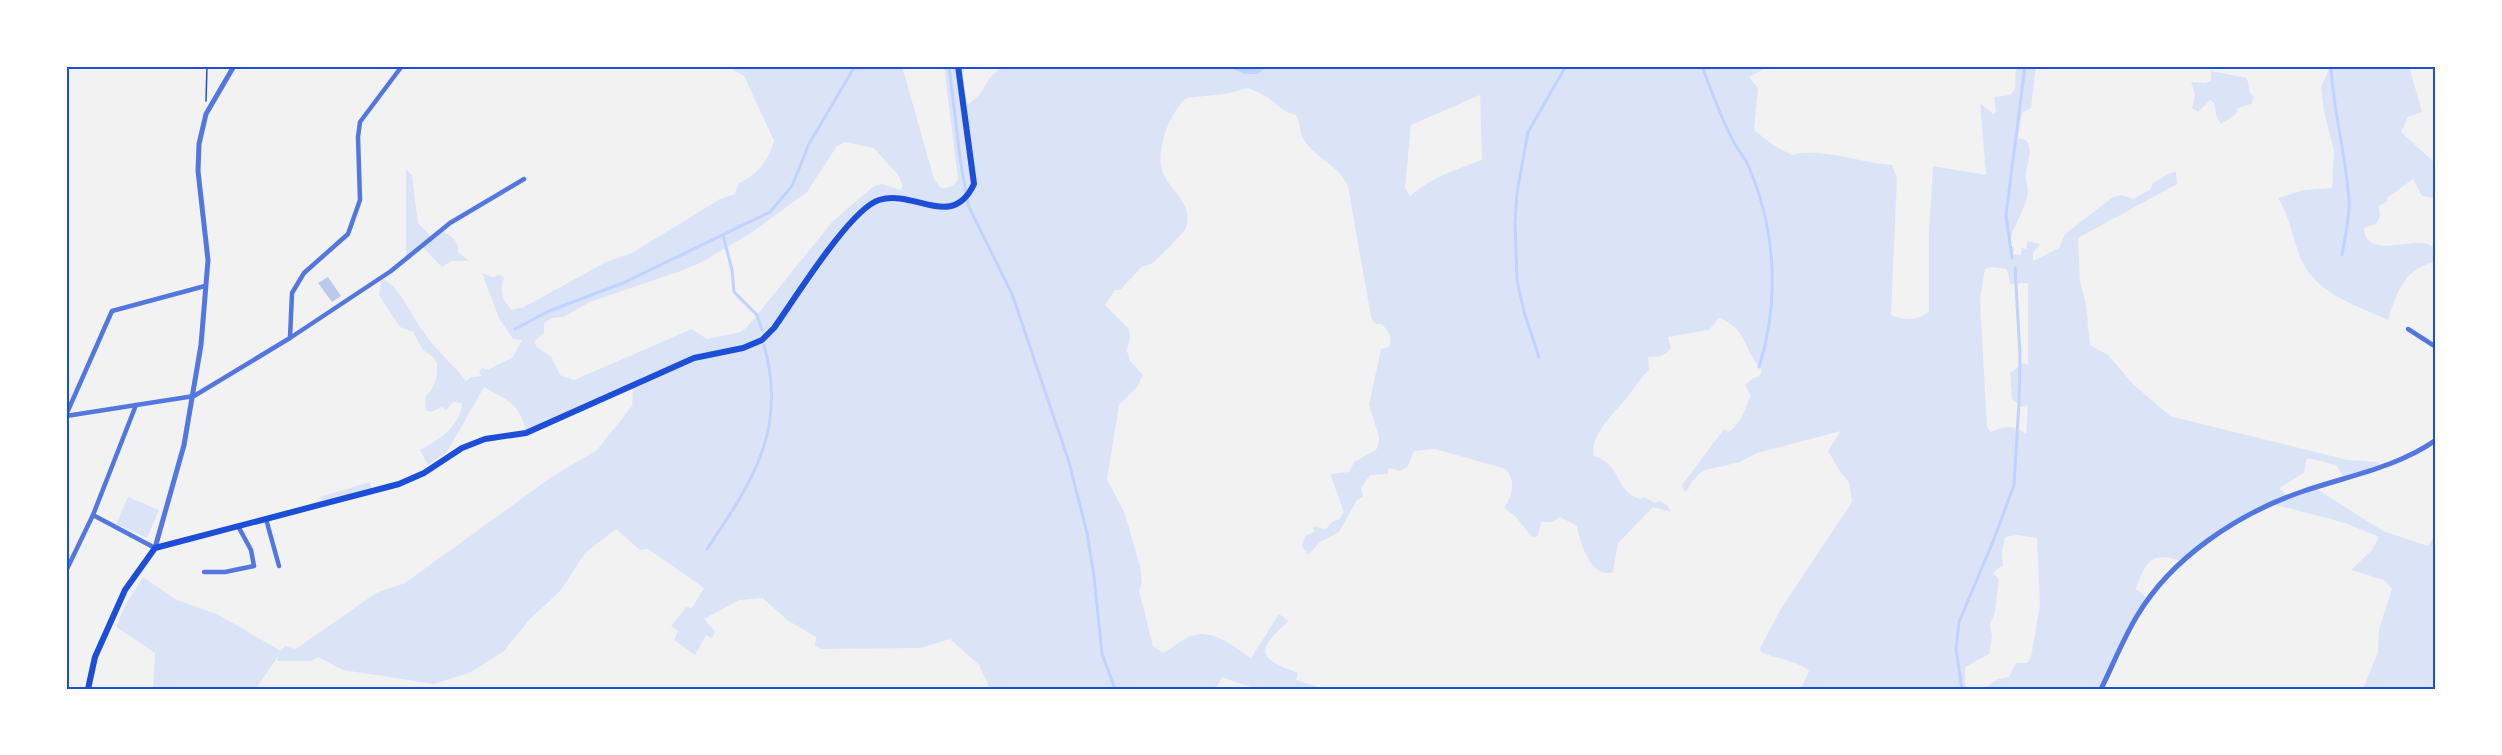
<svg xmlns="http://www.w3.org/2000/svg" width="2502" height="755" viewBox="0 0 2502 755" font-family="'Nunito Sans',sans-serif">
  <rect width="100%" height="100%" fill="#f2f2f2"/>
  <g fill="#dbe4f7" fill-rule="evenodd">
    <path d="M707,66H902L934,179L941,188C949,189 954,186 958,179L944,66H964L963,83L968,105L979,95L991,76L1003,66H1224L1245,74H1257L1265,66H1727C1740,70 1752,66 1766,68L1749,77L1758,88L1754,130L1773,145L1792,155C1820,147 1862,163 1892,165L1897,178L1891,315C1902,321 1921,321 1929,311V230L1933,166L1986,175L1980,103L1993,114L1996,112L1994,97L2010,95L2015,89L2016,66H2036L2031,108L2022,113L2018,138L2026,140C2034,151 2027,161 2026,173C2025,179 2028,185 2028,192C2026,211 2011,227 2009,246L2014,247L2013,254L2021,255L2022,248L2026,249L2027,241L2040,244L2033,253V261L2059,248L2065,234L2113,197L2122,195L2133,199L2150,190L2153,183L2170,173L2176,172L2177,184L2078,238L2080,282L2086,304L2090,345L2108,355L2133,384L2170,416L2347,460L2378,462L2381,467L2350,477L2343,476L2336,465L2307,458L2304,473L2279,488L2288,497L2315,488L2383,531L2428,546L2436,533V689H2363L2378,652L2379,629L2392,589L2384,580L2351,570L2372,550L2379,537L2345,523L2273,504L2242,517L2185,562C2153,551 2146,559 2136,589L2148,599L2101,689H1983L1998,679L2009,677L2016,663H2027L2031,657L2040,605L2037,538L2017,535L2005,537L2002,551L2003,565L1993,573L1999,579L1995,612L1990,625L1992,636L1989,654L1965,667V684L1968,689H1801L1809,671C1796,660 1776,659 1761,652L1760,648L1781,609L1852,502L1849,482L1841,473L1828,451L1841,431L1757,453L1740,462L1706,470L1700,473L1691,483L1688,490L1684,492L1682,485L1724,429L1728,432C1742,424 1744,409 1751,396L1745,385L1753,378L1759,377L1762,370C1743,351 1748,328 1719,318L1709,330L1668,337L1671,348C1664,358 1658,356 1648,357L1649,370C1637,381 1630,396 1619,407C1608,418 1590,439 1594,456C1624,466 1613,490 1640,499L1644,497L1655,503L1660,501L1668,506L1671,512L1653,507L1618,543L1613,572C1591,580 1580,542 1577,526L1560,517L1552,522H1541L1538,536L1532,537L1515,516L1504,508C1513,494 1516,483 1506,469L1435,449L1414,451L1408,466L1400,471L1388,468V474L1370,475L1361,488L1363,497L1357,500L1339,532L1320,542L1308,555L1302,546L1305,536L1314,532L1313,526L1326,529L1332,522L1340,519L1344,512L1330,474L1349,472L1354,462L1376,450L1378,445L1379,437L1369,405L1381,349L1389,347C1393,337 1388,331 1382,324H1375L1371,317L1348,186C1340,167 1318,159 1305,142C1299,134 1301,123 1296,115C1282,112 1277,104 1267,97C1261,93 1254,91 1248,88L1225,94L1186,98C1170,113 1156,148 1162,170C1168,190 1195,204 1186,228C1183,234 1156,261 1151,264C1148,266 1144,265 1142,267C1138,269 1126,285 1120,290H1115L1105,305L1129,329L1130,338L1127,351L1130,361L1143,375L1137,387L1119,405L1107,479L1125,514L1140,566L1142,583L1139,590L1153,646L1163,653C1171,649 1185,637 1191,636C1213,628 1234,647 1251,658L1279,614L1289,621C1256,650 1256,658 1298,673L1296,680L1324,689H1257L1222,677L1215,689H990L979,665L950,639L920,648L822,649L815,646L816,637L787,620L763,598L739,600L704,619L715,632L712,638L706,635L695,655L674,640L678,631L671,626L686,607L692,608L704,588L648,549L640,550L616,529L585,553L560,591L530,619L503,652L469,673L434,684L343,670L318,657L311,661H277L279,655L256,689H153L155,653L116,627L125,606L143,577L177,600L217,614L281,651L285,646L296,649L376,593L405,583L550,478L597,450L632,406L633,386L526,433C521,404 507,400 484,387L447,452L428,465L420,450C437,442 462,424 462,403L453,402L446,410L442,407L431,412L426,410L425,397L432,389L437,376V363L433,357L423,350L413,332L400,327L379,295L382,278C404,291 410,315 425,334C437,351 453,364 466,381L471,377L482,376L479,373L482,368L487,370L513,357L522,340L513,339L499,318L482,273L492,277L500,275L504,277C500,291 501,299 512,310L524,307L606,262L632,253L720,199L735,194L739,183C758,174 768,161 774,141L744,76L728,67ZM1480,95L1482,160C1457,169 1430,178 1410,196L1405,188L1411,125ZM845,142L874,148L898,175L903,186L900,190L882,184L874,186L833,221L748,326L741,332L707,339L692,329L574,380L560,375L552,358L536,346L535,341L544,333V323L552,318L563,317L590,302L681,271L702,262L751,233L807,192L837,146ZM1990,267L2007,269L2010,284L2028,283V365L2023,363L2010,373L2012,399L2022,407L2028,405L2026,434C2016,425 2003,426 1991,432L1987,427L1980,300L1985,269Z"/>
    <path d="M2328,66H2409L2422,112L2408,117L2401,132L2436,164V192L2433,198L2422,196L2413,179L2387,198L2388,201L2379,206L2380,216L2376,224L2364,228C2366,257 2404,241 2422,243C2428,243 2431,246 2436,248V262C2404,268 2397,292 2388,320C2354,304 2312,293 2299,254C2292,235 2289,215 2278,198L2304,190L2332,188L2334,150L2324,112L2321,87L2329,69Z"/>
    <path d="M2211,71L2247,78L2250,93L2254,97L2251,104L2238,108L2236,114L2221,124L2217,118L2214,103L2210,100L2198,112L2192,108L2195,94L2191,82L2205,83L2211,81Z"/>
    <path d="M406,169L412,175L418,223L432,238L442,230C450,236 460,241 458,252L469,261H452L442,267L422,246L401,263L406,254Z"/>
    <path d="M370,482L372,493L323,505L320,497Z"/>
    <path d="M128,497L159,510L147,538L116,524Z"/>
  </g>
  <path fill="#bfd3fe" d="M1225,66H1265V68L1258,74H1245Z"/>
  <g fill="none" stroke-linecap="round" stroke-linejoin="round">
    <g stroke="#bfd3fe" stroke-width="3">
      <path d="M949,66L960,158L968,205L1012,294L1069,462L1087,533L1094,576L1102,654L1115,689"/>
      <path d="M1702,66C1712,92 1722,122 1736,146C1740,153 1745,158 1748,165C1776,229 1780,302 1759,367"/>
      <path d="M2331,66C2333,111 2346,155 2349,200C2350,218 2345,237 2342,255"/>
      <path d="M723,235L732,270L734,292L757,315L762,330"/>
      <path d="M2012,258L2006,215L2025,66"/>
      <path d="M515,329L549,311L623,283L770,212L792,186L809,144L855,66"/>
      <path d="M1539,357L1524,312L1517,280L1515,222L1517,193L1528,132L1566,66"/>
      <path d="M707,549C752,482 788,430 764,345"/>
      <path d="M1962,689L1956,649L1959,622L1994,539L2014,485L2019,403L2020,355L2015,268"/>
    </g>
  </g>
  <path fill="#bdc9ec" d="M328,277L341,296L332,302L318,283Z"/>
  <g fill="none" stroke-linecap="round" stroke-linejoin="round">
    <path stroke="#1d4ed8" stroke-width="1.5" d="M206,101L207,66"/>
    <g stroke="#5277de" stroke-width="4.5">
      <path d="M2408,329L2436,347"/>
      <path d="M290,338L292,293L304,273L348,234L360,200L358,137L360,122L402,66"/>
      <path d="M66,415L112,311L205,286"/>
      <path d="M66,416L194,396L290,338L391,271L450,223L524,179"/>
      <path d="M93,515L155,548"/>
      <path d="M266,519L279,566"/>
      <path d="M66,571L93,515L136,405"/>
      <path d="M204,572H225L254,566L251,550L238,526"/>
    </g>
    <g stroke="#5277de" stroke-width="5">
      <path d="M155,548L184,445L201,345L208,260L198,171L199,144L206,114L234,66"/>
      <path d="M2101,689C2113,665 2123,639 2137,616C2172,557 2238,514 2301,492C2347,476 2396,468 2436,440"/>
    </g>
    <path stroke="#1d4ed8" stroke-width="6" d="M88,689L95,657L125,590L155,548L399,484L424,473L462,448L485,439L526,433L694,358L743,348L762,340L774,328C794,300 850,209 879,200C915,189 952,231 974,184L958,66"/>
  </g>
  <rect width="2502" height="755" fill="none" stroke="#ffffff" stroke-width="135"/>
  <rect x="68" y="68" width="2366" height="620" fill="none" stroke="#1d4ed8" stroke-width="2"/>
</svg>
